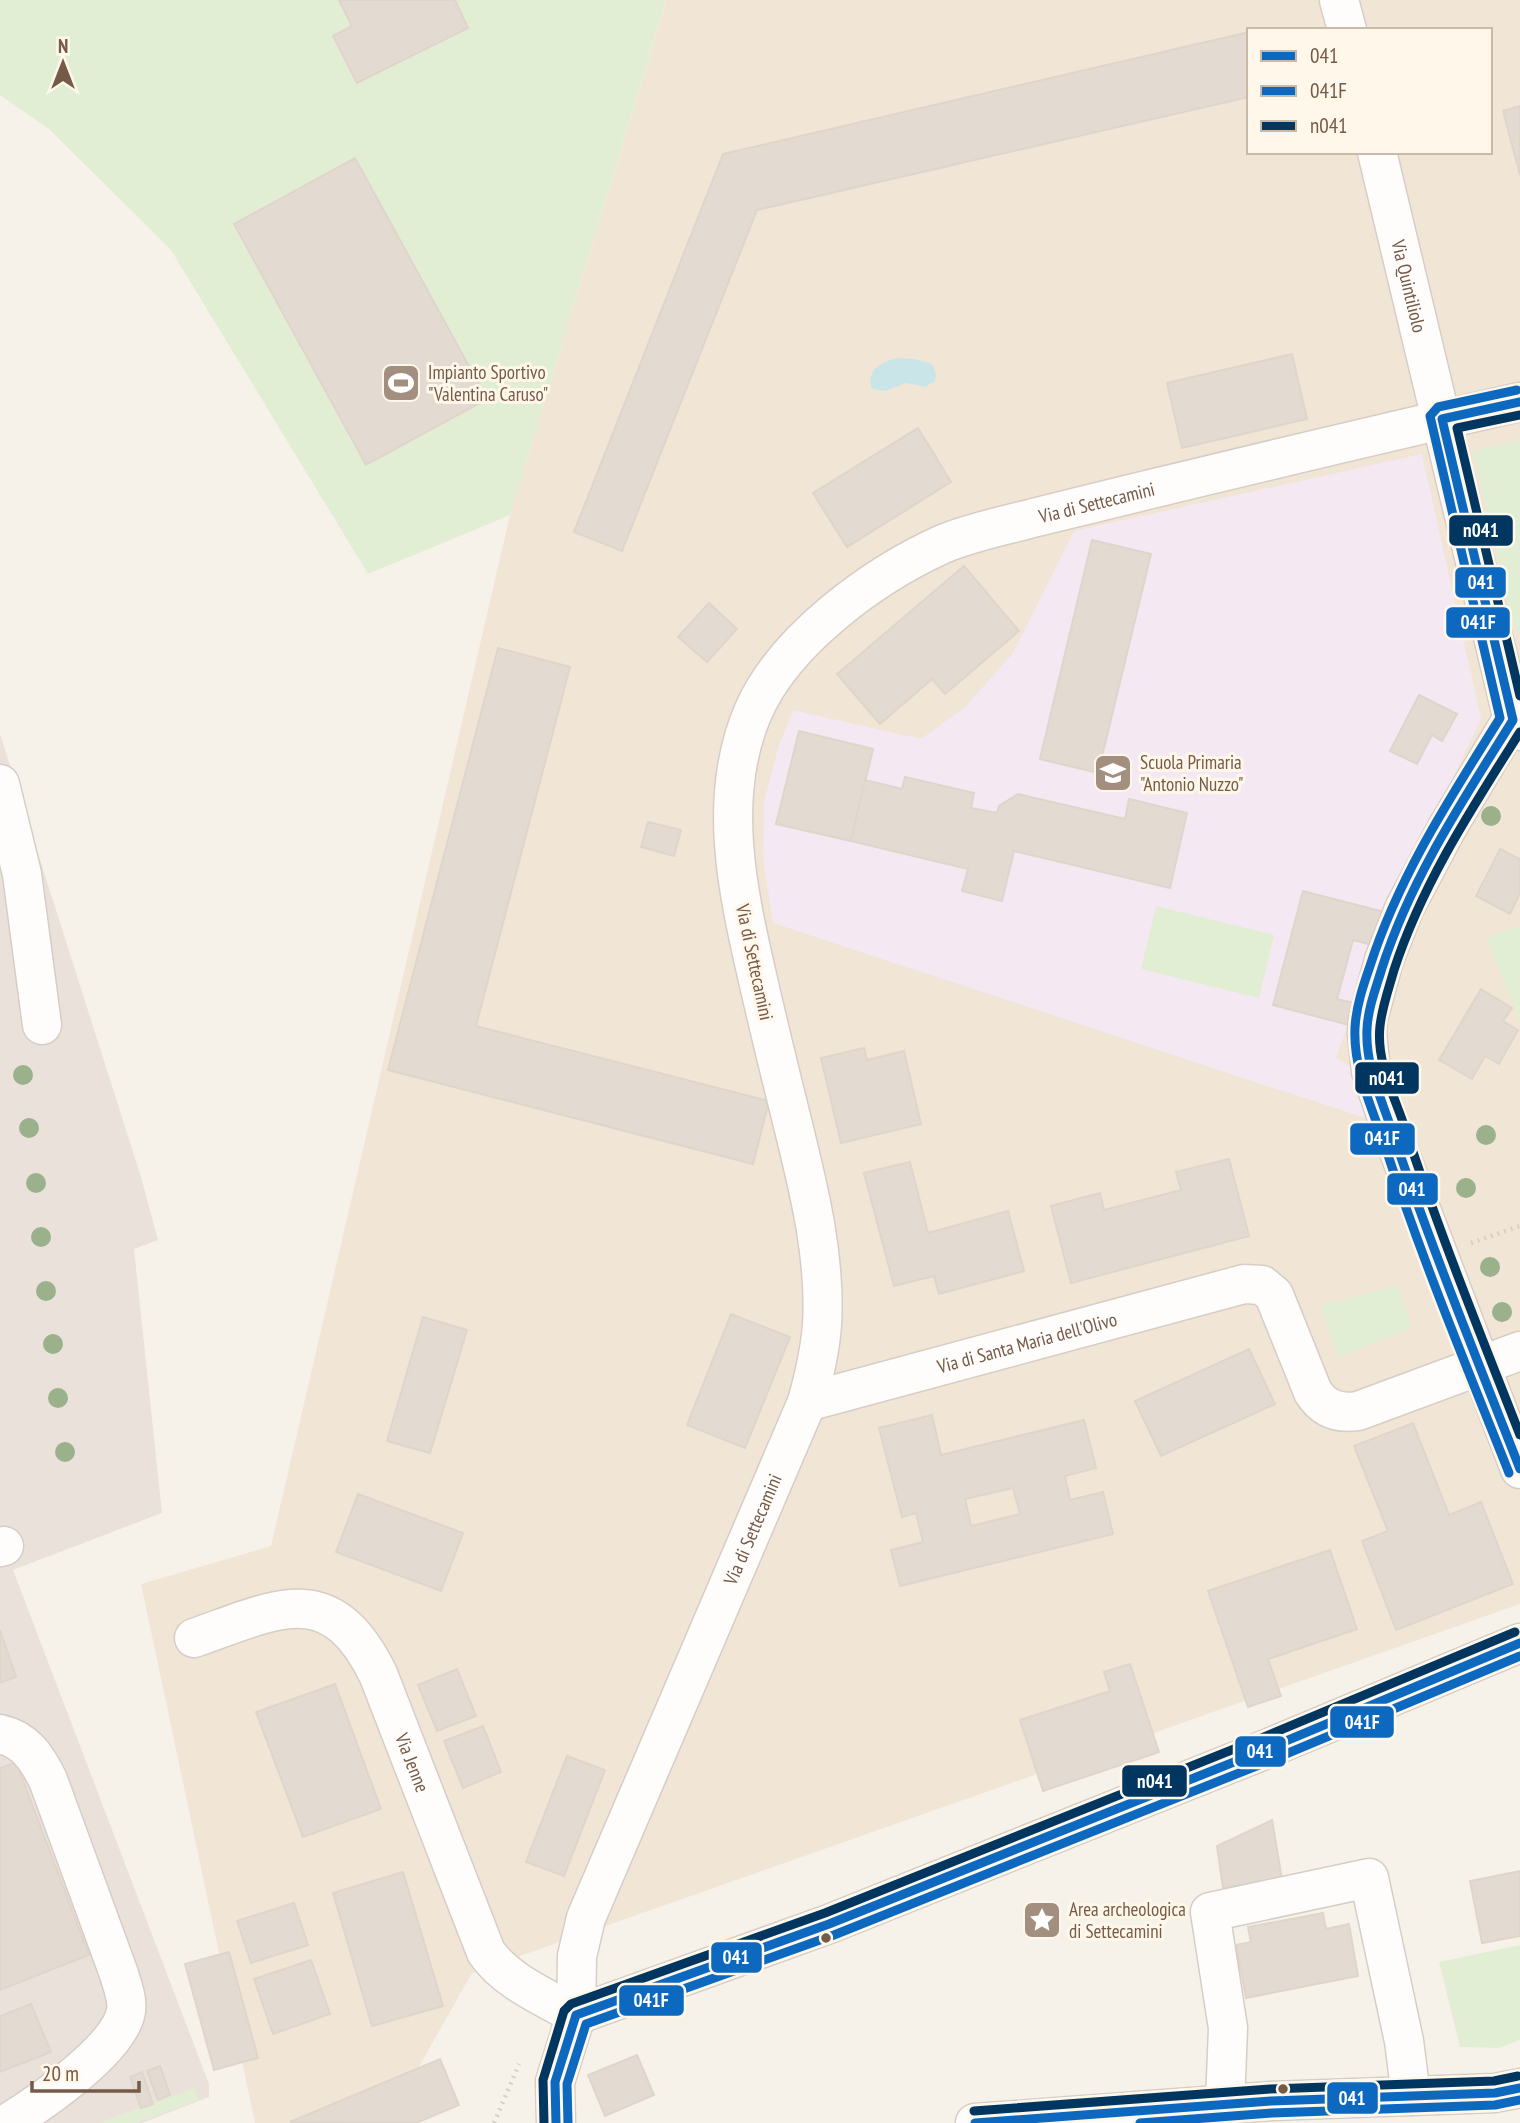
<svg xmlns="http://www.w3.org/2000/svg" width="1520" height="2123" viewBox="0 0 1520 2123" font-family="'PT Sans Narrow',sans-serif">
  <rect width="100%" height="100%" fill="#f7f2e9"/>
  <path fill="#f1e5d6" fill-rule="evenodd" d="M664,0H1520V1604L472,1973L390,2118L367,2123H255L141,1584L271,1546L510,515L665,5ZM1249,30H1490V152H1249Z"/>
  <path fill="#eae2da" d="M0,734L141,1177L158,1240L134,1249L162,1513L13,1570L209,2084V2097L142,2123H0Z"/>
  <path fill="#f4e8f2" d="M1422,454L1481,719L1389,912L1336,1058L1351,1067L1368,1119L773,923L763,858L764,801L779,745L793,710L921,739L964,708L1013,653L1074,531Z"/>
  <g fill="#e2eed3">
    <path d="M0,0H664L665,4L510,515L368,574L171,250L49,129L0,95Z"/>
    <path d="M1520,440V634L1514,625L1472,451Z"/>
    <path d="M1156,906L1274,935L1259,998L1141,969Z"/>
    <path d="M1520,925V1022L1487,938Z"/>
    <path d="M1398,1285L1412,1328L1339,1357L1320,1306Z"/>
    <path d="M1520,1945V2040L1499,2048L1460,2047L1439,1962Z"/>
    <path d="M195,2088L199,2100L136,2123H99Z"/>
  </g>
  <path fill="#cae5e8" d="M896,358L915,359L932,364L936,374L935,381L925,387L906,383L885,391L872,389C866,370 880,363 896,358Z"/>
  <g fill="#e3dad1" stroke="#e0d5cb" stroke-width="2" fill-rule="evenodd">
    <path d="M339,0H455L468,28L357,83L333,36L352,26Z"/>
    <path d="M1249,32V97L757,210L622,551L574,532L723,154Z"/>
    <path d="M1520,106V175L1503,111Z"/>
    <path d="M355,158L487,399L366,465L234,224Z"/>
    <path d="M1292,354L1307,419L1182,448L1167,383Z"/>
    <path d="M918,428L951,482L847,547L813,493Z"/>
    <path d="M1092,540L1151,554L1098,773L1040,759Z"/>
    <path d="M964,566L1019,631L945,694L932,679L880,724L837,674Z"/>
    <path d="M709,603L737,629L707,662L678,637Z"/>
    <path d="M498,648L570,667L476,1026L769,1101L753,1164L388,1070Z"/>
    <path d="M1419,695L1457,714L1442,741L1432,735L1417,764L1390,751Z"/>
    <path d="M799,731L873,749L851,841L776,824Z"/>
    <path d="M905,777L974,793L971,808L997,813L999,806L1018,794L1125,819L1129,799L1187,813L1170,888L1014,851L1002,901L962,891L968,869L851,841L865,780L902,789Z"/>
    <path d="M648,822L681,830L674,856L641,847Z"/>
    <path d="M1500,849L1520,859V893L1510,914L1476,896Z"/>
    <path d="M1303,891L1384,912L1376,946L1353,940L1337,999L1354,1003L1349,1025L1273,1005Z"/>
    <path d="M1481,989L1512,1008L1503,1021L1518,1030L1499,1064L1485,1056L1472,1079L1439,1060Z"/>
    <path d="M864,1048L867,1060L904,1051L921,1124L841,1143L821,1058Z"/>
    <path d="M1229,1159L1249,1236L1071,1283L1051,1206L1100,1193L1104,1210L1181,1190L1176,1172Z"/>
    <path d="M910,1162L928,1233L1008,1211L1024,1271L939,1294L934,1276L894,1286L864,1173Z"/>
    <path d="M731,1314L790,1337L745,1448L687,1425Z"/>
    <path d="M423,1317L467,1330L430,1453L387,1441Z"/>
    <path d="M1249,1349L1275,1404L1161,1456L1135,1401Z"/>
    <path d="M932,1415L941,1455L1084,1420L1096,1468L1065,1476L1070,1500L1103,1492L1113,1534L900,1586L891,1550L923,1542L916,1513L902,1517L879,1428ZM1013,1488L1020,1514L971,1526L965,1499Z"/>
    <path d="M1413,1423L1449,1515L1481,1502L1513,1584L1396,1630L1362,1541L1388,1531L1354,1446Z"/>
    <path d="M358,1494L463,1533L441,1591L336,1552Z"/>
    <path d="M1330,1550L1357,1629L1268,1659L1281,1696L1248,1707L1208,1591Z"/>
    <path d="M0,1630L16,1677L0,1683Z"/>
    <path d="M1130,1664L1159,1752L1043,1791L1020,1720L1110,1691L1104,1672Z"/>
    <path d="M457,1669L476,1716L437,1731L418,1685Z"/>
    <path d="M335,1684L381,1809L303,1837L256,1712Z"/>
    <path d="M483,1726L501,1772L463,1788L444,1741Z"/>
    <path d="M567,1756L605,1770L564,1876L526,1862Z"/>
    <path d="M16,1762L89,1955L0,1990V1768Z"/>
    <path d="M1272,1820L1282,1879L1223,1888L1217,1846Z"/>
    <path d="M1520,1871V1936L1482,1943L1470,1881Z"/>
    <path d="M403,1872L443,2006L372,2026L333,1893Z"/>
    <path d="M294,1903L308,1945L251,1963L237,1921Z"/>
    <path d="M1323,1913L1326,1929L1349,1924L1358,1976L1246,1998L1236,1945L1251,1942L1248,1927Z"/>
    <path d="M229,1952L258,2058L214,2070L185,1964Z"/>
    <path d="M311,1960L330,2014L273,2034L254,1979Z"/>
    <path d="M31,2004L51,2052L0,2072V2016Z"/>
    <path d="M637,2055L654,2095L605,2116L588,2075Z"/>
    <path d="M440,2059L459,2105L416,2123L290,2122Z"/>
    <path d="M160,2066L170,2095L158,2100L147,2071Z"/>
    <path d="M142,2072L153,2104L141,2108L130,2077Z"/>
  </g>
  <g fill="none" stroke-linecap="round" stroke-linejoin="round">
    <defs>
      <g id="minor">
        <path d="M1339,0L1347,30"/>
        <path id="s1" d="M1377,152L1513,720L1520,731"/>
        <path d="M1520,706L1447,828L1404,909L1384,960L1368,1019L1367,1033L1371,1071L1396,1144L1520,1469"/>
        <path d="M0,784L22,874L42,1025"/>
        <path id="s2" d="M807,1402L1244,1284L1262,1285L1274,1295L1313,1392C1324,1409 1339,1414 1358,1411L1520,1351"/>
        <path d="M0,1547L4,1546"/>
        <path id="s3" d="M194,1638C277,1609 330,1577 378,1674L486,1952C507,1982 545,1997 576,2015"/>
        <path d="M0,1734C26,1740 37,1758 48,1780L119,1974C122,1985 128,1999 126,2011C120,2049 40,2103 8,2123"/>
        <path d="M576,2015L829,1924L1269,1748L1520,1643"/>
        <path d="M1225,2104L1228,2028L1210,1912L1369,1878L1404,2041L1411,2096"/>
        <path id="s4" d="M556,2123L555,2082L576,2015L577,1956L586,1918L807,1402C814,1377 820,1351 822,1325C826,1257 809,1190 793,1125C781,1077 769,1028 758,980C738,893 716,798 753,712C784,640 874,575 943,544C972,532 1003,526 1033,518C1071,509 1109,499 1147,490C1271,460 1395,430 1520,402"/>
        <path d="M975,2123L1271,2101L1495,2093L1520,2088"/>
      </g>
    </defs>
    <use href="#minor" stroke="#d6cec6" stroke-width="41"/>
    <g stroke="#d8d0c9" stroke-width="4.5" stroke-dasharray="2 5" stroke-linecap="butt">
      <path d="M1471,1243L1520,1226"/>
      <path d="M494,2123L519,2064"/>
    </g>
    <use href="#minor" stroke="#fefdfc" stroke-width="38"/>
    <defs>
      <g id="bus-1">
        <path d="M1520,402L1442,419L1513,720C1463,800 1411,878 1382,968C1376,988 1368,1008 1367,1029C1365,1067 1383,1102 1394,1137C1432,1249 1477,1359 1520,1469"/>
        <path d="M556,2123L555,2082L576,2015L829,1924L1269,1748L1520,1643"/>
        <path d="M975,2123L1271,2101L1495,2093L1520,2088"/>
      </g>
      <g id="bus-2">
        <path d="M1509,1473C1466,1365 1421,1257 1385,1146C1372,1108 1353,1069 1355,1028C1356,1007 1363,986 1370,966C1399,876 1450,798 1500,718L1430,416L1438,407L1517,390"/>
        <path d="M568,2123L567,2084L586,2024L834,1935L1274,1759L1520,1656"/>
        <path d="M1140,2123L1272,2113L1495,2105L1520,2100"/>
      </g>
      <g id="bus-3">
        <path d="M1520,415L1457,428L1520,696"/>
        <path d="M1520,732C1472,808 1422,884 1394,970C1389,988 1382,1007 1380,1026C1376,1061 1394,1095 1405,1128C1439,1232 1480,1333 1520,1435"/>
        <path d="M974,2111L1270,2089L1494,2081L1518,2076"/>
        <path d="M544,2123L543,2080L564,2011L571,2004L825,1913L1264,1737L1515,1632"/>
      </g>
    </defs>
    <use href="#bus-1" stroke="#fff8ea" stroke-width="14"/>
    <use href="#bus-2" stroke="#fff8ea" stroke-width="14"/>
    <use href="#bus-3" stroke="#fff8ea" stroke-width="14"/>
    <use href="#bus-1" stroke="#0c69bf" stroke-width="9"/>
    <use href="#bus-2" stroke="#0c69bf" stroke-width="9"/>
    <use href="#bus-3" stroke="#00365f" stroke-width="9"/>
  </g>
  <g fill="#9bb18c">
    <circle cx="1491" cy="816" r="10"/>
    <circle cx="23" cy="1075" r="10"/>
    <circle cx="29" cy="1128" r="10"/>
    <circle cx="1486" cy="1135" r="10"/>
    <circle cx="36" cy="1183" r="10"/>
    <circle cx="1466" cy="1188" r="10"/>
    <circle cx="41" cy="1237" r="10"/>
    <circle cx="1490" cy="1267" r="10"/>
    <circle cx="46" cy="1291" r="10"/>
    <circle cx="1502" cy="1312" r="10"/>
    <circle cx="53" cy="1344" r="10"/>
    <circle cx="58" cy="1398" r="10"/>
    <circle cx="65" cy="1452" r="10"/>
  </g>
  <defs>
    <symbol id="stadium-square" viewBox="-11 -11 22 22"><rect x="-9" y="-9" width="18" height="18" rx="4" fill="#a38f80" stroke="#fff8ea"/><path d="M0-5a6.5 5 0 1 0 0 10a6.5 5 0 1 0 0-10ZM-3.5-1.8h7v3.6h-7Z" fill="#fff"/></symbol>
    <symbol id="school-square" viewBox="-11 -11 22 22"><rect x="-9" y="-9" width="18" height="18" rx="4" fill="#a38f80" stroke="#fff8ea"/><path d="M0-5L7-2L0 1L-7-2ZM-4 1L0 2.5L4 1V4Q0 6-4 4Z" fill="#fff"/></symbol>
    <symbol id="sight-square" viewBox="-11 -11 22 22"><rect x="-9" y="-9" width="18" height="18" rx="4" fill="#a38f80" stroke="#fff8ea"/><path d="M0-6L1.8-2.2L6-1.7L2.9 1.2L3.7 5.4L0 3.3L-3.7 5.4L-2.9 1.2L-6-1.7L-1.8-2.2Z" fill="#fff"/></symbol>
  </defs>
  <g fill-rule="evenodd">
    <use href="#stadium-square" x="379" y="361" width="44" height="44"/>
    <use href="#school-square" x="1091" y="751" width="44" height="44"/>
    <use href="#sight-square" x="1020" y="1898" width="44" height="44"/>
  </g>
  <g fill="#765a48" stroke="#fff8ea" stroke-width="2.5">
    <circle cx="826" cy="1938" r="6"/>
    <circle cx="1283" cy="2089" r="6"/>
  </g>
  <g text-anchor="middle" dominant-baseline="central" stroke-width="6" stroke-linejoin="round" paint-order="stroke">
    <g font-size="19" fill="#765a48" stroke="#fff8ea">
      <text stroke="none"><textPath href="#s1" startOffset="138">Via Quintiliolo</textPath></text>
      <text stroke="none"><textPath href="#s4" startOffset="1892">Via di Settecamini</textPath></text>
      <text transform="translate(755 962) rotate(78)">Via di Settecamini</text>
      <text stroke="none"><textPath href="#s2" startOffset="228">Via di Santa Maria dell'Olivo</textPath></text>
      <text stroke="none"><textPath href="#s4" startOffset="632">Via di Settecamini</textPath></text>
      <text stroke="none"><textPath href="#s3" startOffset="313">Via Jenne</textPath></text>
    </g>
    <g font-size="19" fill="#765a48" stroke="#fff8ea" text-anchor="start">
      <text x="428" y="372">Impianto Sportivo<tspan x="428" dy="22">"Valentina Caruso"</tspan></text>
      <text x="1140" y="762">Scuola Primaria<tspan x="1140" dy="22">"Antonio Nuzzo"</tspan></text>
      <text x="1069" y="1909">Area archeologica<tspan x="1069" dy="22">di Settecamini</tspan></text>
    </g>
  </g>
  <g stroke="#fff8ea" stroke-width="2.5">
    <rect x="1448" y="514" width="66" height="33" rx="7" fill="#00365f"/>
    <rect x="1454" y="566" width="53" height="33" rx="7" fill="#0c69bf"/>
    <rect x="1445" y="606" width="66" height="33" rx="7" fill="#0c69bf"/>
    <rect x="1354" y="1061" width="66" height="34" rx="7" fill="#00365f"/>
    <rect x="1349" y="1122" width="67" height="34" rx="7" fill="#0c69bf"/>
    <rect x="1386" y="1172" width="53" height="34" rx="7" fill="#0c69bf"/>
    <rect x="1329" y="1705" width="66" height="34" rx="7" fill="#0c69bf"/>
    <rect x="1234" y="1735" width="53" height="33" rx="7" fill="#0c69bf"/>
    <rect x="1121" y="1764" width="67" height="34" rx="7" fill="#00365f"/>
    <rect x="710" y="1941" width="53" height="33" rx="7" fill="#0c69bf"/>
    <rect x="618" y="1984" width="67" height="33" rx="7" fill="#0c69bf"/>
    <rect x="1326" y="2081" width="53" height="34" rx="7" fill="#0c69bf"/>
  </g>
  <g font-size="19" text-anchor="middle" font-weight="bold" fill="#fff">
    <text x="1481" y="537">n041</text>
    <text x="1481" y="589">041</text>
    <text x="1478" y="629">041F</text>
    <text x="1387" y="1085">n041</text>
    <text x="1382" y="1145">041F</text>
    <text x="1412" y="1196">041</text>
    <text x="1362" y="1729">041F</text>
    <text x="1260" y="1758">041</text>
    <text x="1155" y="1788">n041</text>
    <text x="736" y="1964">041</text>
    <text x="651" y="2007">041F</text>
    <text x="1352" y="2105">041</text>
  </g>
  <rect x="1247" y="28" width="245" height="126" fill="#fff8ea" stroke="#c8b9a9" stroke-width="2"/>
  <rect x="1261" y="51" width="35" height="10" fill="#0c69bf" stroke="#c8b9a9" stroke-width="2"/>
  <text x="1310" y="63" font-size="21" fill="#765a48">041</text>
  <rect x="1261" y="86" width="35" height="10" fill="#0c69bf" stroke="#c8b9a9" stroke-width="2"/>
  <text x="1310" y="98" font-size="21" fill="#765a48">041F</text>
  <rect x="1261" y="121" width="35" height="10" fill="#00365f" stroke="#c8b9a9" stroke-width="2"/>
  <text x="1310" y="133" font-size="21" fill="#765a48">n041</text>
  <g transform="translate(63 63)" stroke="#fff8ea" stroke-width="5" paint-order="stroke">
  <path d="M0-5L12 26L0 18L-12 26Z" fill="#765a48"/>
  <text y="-10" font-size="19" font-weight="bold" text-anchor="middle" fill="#765a48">N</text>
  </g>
  <path d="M32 2081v10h107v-10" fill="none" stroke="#765a48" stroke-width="3.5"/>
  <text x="42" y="2081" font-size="21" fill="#765a48" stroke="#fff8ea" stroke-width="5" paint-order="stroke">20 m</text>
</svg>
